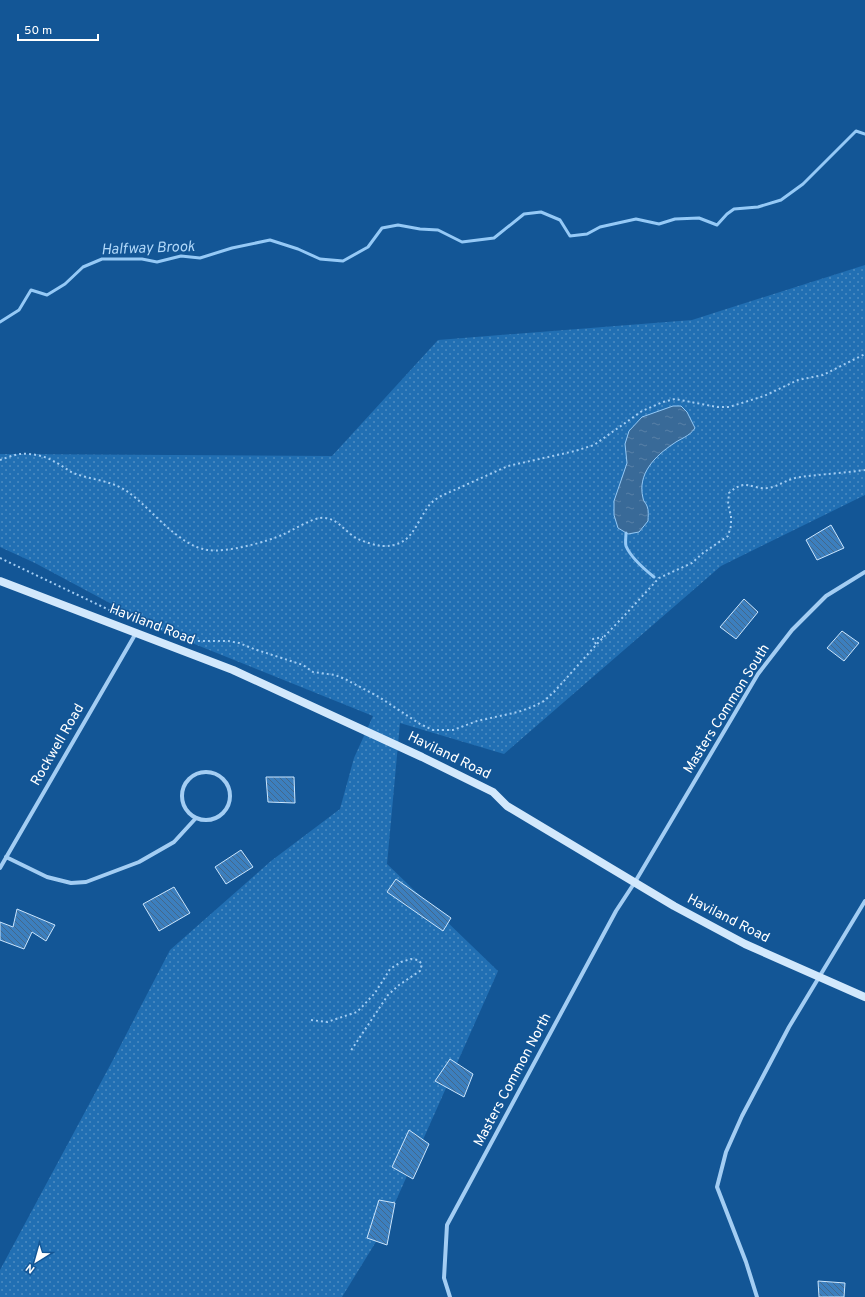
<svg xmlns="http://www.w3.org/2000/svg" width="865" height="1297" viewBox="0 0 865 1297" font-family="Overpass,sans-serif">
  <defs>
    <pattern id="grass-dots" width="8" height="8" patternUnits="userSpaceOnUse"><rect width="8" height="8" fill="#216fb3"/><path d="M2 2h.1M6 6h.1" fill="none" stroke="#4d8cc2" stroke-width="1.8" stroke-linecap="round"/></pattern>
    <pattern id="water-ripples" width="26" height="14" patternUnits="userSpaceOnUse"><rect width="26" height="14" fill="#396a98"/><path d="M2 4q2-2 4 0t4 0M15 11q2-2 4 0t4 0" fill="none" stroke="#5780a7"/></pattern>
    <pattern id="building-back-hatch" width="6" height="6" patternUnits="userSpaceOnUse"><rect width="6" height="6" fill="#3c7fbe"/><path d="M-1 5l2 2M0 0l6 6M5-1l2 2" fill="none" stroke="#43688b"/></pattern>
  </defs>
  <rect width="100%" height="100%" fill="#135696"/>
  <path fill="url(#grass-dots)" d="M865,265V495L721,566L504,754L400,723L387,864L498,971L382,1232L342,1297H0V1270L114,1058L170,950L271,861L340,809L354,758L373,716L162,631L35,563L0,547V454L332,456L438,340L692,320Z"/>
  <path fill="url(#water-ripples)" stroke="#95c9f6" d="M673,406H681L687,412L695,428C689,437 681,438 673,444C655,456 637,474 643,498C643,501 646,503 647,506C649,510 648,517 648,521L639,532L628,534L618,528L614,515V501L627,463L625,444L629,431L642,417Z"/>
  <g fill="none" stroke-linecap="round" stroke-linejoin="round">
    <g stroke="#95c9f6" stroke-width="3">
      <path d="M0,322L19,310L31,290L47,295L65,284L83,267L102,259H142L157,262L181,256L200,258L232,248L270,240L298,249L320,259L343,261L368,247L382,228L398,225L420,229L438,230L462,242L494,238L524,214L541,212L560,220L570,236L587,234L600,227L636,219L659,224L675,219L699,218L717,225L727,214L734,209L758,207L781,200L803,184L856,131L865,134"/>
      <path d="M626,533C626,537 625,542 626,546C631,558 644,569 654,577"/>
    </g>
  </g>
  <g fill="url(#building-back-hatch)" stroke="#cae5fd">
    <path d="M831,525L844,548L817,560L806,540Z"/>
    <path d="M744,599L758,612L736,639L720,627Z"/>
    <path d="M842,631L859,643L844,661L827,648Z"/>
    <path d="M266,777H294L295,803L268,802Z"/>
    <path d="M241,850L253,867L226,884L215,867Z"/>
    <path d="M396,879L451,918L443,931L387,892Z"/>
    <path d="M174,887L190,913L159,931L143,904Z"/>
    <path d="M17,909L55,925L46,941L32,932L24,949L0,940V922L13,927Z"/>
    <path d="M450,1059L473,1074L464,1097L435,1081Z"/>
    <path d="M409,1130L429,1144L413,1179L392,1167Z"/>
    <path d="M379,1200L395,1203L387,1245L367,1238Z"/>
    <path d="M818,1281L845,1283L844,1297H819Z"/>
  </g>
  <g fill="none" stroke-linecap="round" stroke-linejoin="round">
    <g stroke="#a3cdf3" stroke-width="2" stroke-dasharray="2 3" stroke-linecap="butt">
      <path d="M0,460C6,458 13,455 20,454C31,453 46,456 55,462C62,465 69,472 76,474C93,480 113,481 128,492C151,508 178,546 208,550C226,553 267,542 284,534C295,529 309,520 320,518C336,516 344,531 356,538C364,542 374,545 382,546C412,547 414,526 428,507C431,502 436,499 441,496L508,466L575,451L594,445L642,411L663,402L675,399L717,407H729L764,396L798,380L823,375L865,354"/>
      <path d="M0,558L124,617"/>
      <path d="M136,622L163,629L188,639L197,641H228L239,643L254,649L303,665L313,672L335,675L345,679L379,697L420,724L433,730H453L477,721L518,712L532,707L544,701L554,692L596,645L624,616L659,578L692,563L703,553L728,536L731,526V516L728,504L729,493C747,477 750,490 769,488C779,486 789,478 801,477C822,474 844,473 865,470"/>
      <path d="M596,644L593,639L603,637"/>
      <path d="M311,1020L327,1022L357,1012L375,993L390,969L401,962L411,959L418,960L422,964L420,971L399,985L388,995L350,1052"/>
    </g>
    <g stroke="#a3cdf3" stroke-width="4">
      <circle cx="206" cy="796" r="24"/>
      <path d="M6,857L47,877L71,883L86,882L139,862L174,842L196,818"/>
      <path d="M0,868L136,633"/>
      <path d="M450,1297L444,1278L447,1225L616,911L635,882L758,674L792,630L826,596L865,572"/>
      <path d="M757,1297L746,1262L717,1187L726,1152L742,1116L789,1027L865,901"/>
    </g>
    <path stroke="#d2e8fc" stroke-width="8" d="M0,581L233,670L422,757L493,792L507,806L674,906L745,944L865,997"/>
  </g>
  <g text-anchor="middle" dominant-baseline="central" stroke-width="3" stroke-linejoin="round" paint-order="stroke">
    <g font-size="14" fill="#fff" stroke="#135696">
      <text transform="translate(152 625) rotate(21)">Haviland Road</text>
      <text transform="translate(727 709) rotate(-58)">Masters Common South</text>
      <text transform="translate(58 745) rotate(-60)">Rockwell Road</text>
      <text transform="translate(449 756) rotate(26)">Haviland Road</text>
      <text transform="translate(728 919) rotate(27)">Haviland Road</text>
      <text transform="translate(513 1080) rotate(-62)">Masters Common North</text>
    </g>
    <g font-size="15" font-style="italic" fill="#afd7f9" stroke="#135696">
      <text transform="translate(148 249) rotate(-2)">Halfway Brook</text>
    </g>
  </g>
  <g transform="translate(36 1261) rotate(217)" stroke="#135696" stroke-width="3" paint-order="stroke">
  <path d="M0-3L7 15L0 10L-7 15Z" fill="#ffffff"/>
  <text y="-6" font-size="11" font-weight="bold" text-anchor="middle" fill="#ffffff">N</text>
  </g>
  <path d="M18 34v6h80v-6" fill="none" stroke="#ffffff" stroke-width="2"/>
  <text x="24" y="34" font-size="12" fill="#ffffff" stroke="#135696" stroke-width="3" paint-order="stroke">50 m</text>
</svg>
